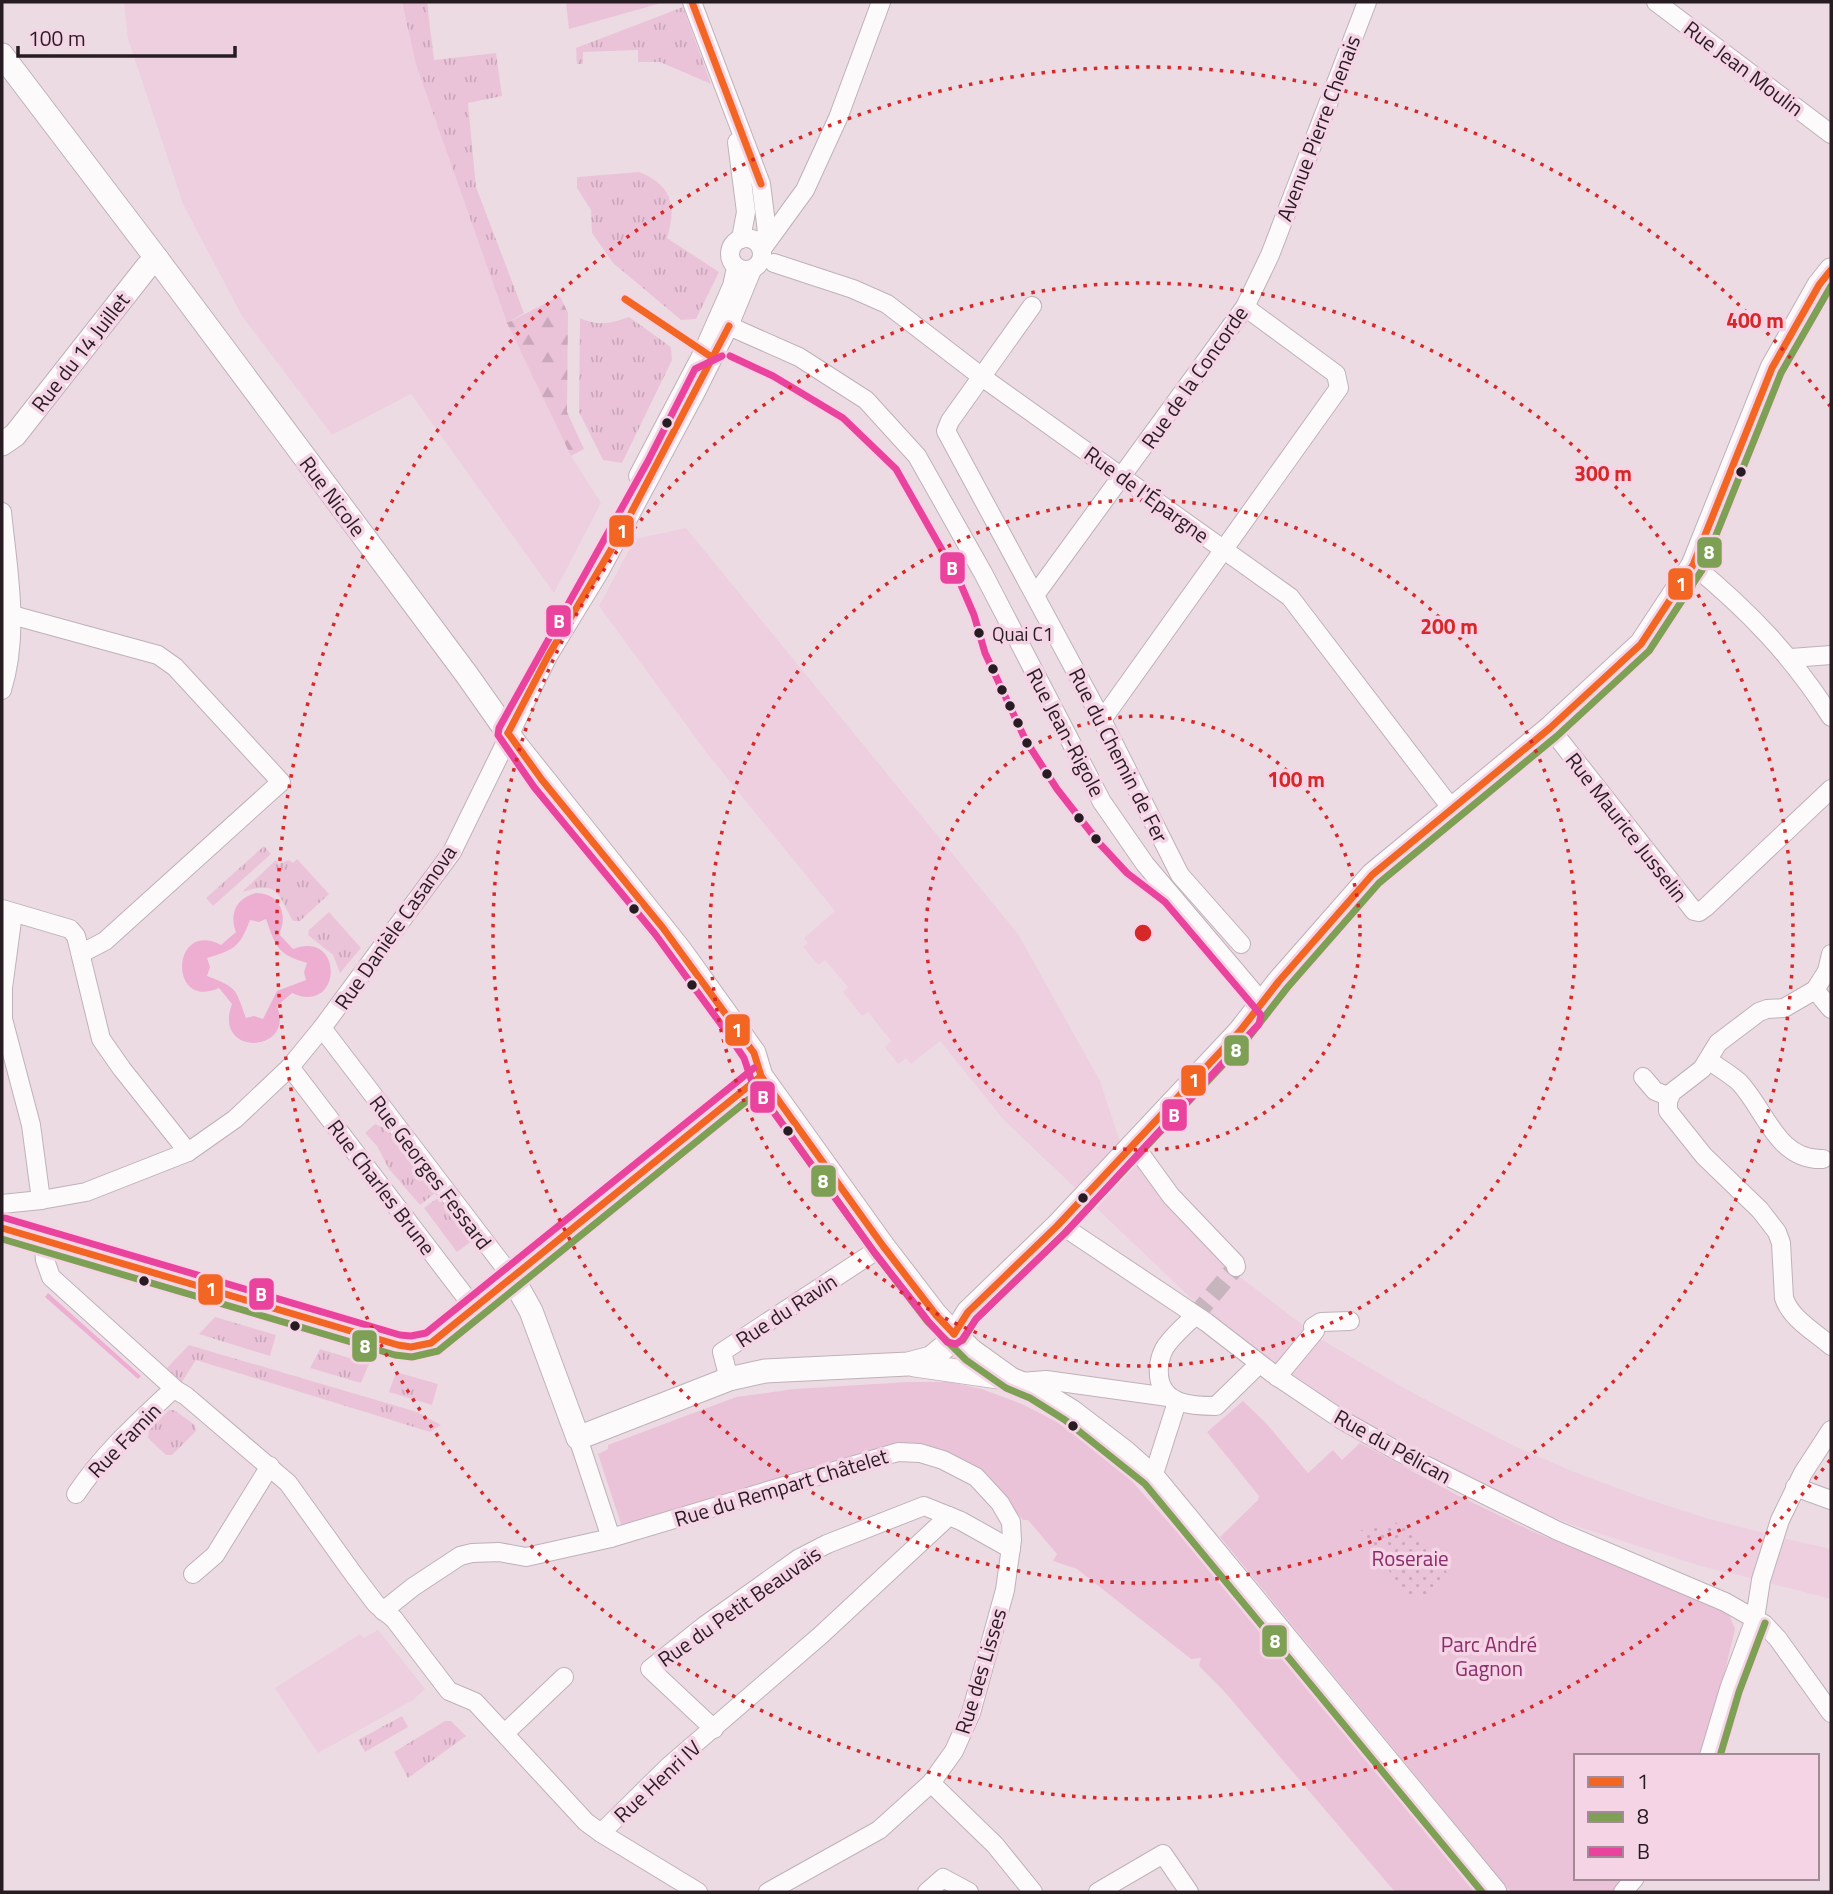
<svg xmlns="http://www.w3.org/2000/svg" width="1833" height="1894" viewBox="0 0 1833 1894" font-family="'Titillium Web',sans-serif">
  <defs>
    <pattern id="grass-tufts" width="24" height="20" patternUnits="userSpaceOnUse" patternTransform="scale(1.75)"><rect width="24" height="20" fill="#ebc3d9"/><path d="M3 7l-1-3M5 7V3M7 7l1-3M15 17l-1-3M17 17v-4M19 17l1-3" fill="none" stroke="#caa7ba"/></pattern>
    <pattern id="forest-firs" width="22" height="20" patternUnits="userSpaceOnUse" patternTransform="scale(1.75)"><rect width="22" height="20" fill="#ebc3d9"/><path d="M5 1l3.5 6h-7zM16 11l3.5 6h-7z" fill="#caa7ba"/></pattern>
    <pattern id="garden-dots" width="8" height="8" patternUnits="userSpaceOnUse" patternTransform="scale(1.75)"><rect width="8" height="8" fill="#ebc3d9"/><path d="M2 2h.1M6 6h.1" fill="none" stroke="#caa7ba" stroke-width="1.8" stroke-linecap="round"/></pattern>
  </defs>
  <rect width="100%" height="100%" fill="#eddbe4"/>
  <g fill="#edcfdf">
    <path d="M124,2H402L416,65L507,323L571,456L601,503L554,593L411,394L332,435L242,316L183,204L128,39Z"/>
    <path d="M686,528L1018,934L1100,1081L1121,1145L1176,1213L1240,1277L1322,1340L1411,1392L1514,1446L1574,1472L1644,1498L1706,1518L1772,1535L1759,1580L1700,1566L1570,1524L1472,1482L1374,1430L1292,1379L1196,1303L1003,1119L940,1041L911,1064L906,1058L898,1064L885,1047L891,1041L868,1012L862,1016L843,992L848,987L825,960L818,965L803,947L808,943L804,938L835,911L706,752L599,606L635,539Z"/>
    <path d="M1778,1537L1831,1549V1599L1765,1582Z"/>
    <path d="M378,1630L425,1689L413,1700L318,1753L275,1688L360,1634L364,1638Z"/>
  </g>
  <g fill="url(#grass-tufts)">
    <path d="M402,2H427L434,60L496,53L502,96L468,103L476,187L524,313L507,323L416,65Z"/>
    <path d="M683,7L711,84L660,62H638V50L583,52V64H577L576,48Z"/>
    <path d="M639,172C672,185 677,206 667,238L719,272L696,319L681,320L613,263L592,233L591,210L577,188V177Z"/>
    <path d="M629,317L671,347L672,360L622,463L603,460L579,412L580,318C599,326 609,324 629,317Z"/>
    <path d="M264,846L271,854L213,906L206,898Z"/>
    <path d="M297,859L329,894L300,921H293C277,894 280,880 242,892L276,860L279,864L289,860L293,863Z"/>
    <path d="M329,912L361,948L340,973L333,955L308,935L309,930Z"/>
    <path d="M375,1124L390,1131L435,1193L420,1205L389,1169L377,1146L365,1133Z"/>
    <path d="M439,1197L472,1241L457,1252L424,1208Z"/>
    <path d="M215,1317L276,1335L270,1356L199,1334Z"/>
    <path d="M189,1345L417,1412L441,1425L430,1432L196,1360L180,1385L163,1372Z"/>
    <path d="M320,1349L369,1364L361,1383L310,1368Z"/>
    <path d="M396,1372L438,1384L432,1405L389,1392Z"/>
    <path d="M169,1410H174L195,1425L196,1431L172,1455H166L148,1438L149,1430Z"/>
    <path d="M402,1716L408,1727L365,1752L358,1740Z"/>
    <path d="M445,1721H451L466,1736L408,1778L394,1752Z"/>
  </g>
  <path fill="url(#forest-firs)" d="M560,296L568,313L567,412L584,449L571,456L507,323Z"/>
  <g fill="#ebc3d9">
    <path d="M566,2H665L569,29Z"/>
    <path d="M907,1382H949L982,1389L1022,1404L1057,1422L1121,1469L1221,1581L1477,1892H1395L1223,1690L1199,1666L1201,1658L1191,1659L1077,1569L1053,1561L1057,1554L1028,1520H1023L1002,1496L931,1451L625,1527L621,1524L598,1454L608,1449V1445L736,1397L794,1389Z"/>
    <path d="M1243,1401L1266,1423L1308,1473L1333,1450L1342,1460L1360,1443L1457,1495L1534,1532L1728,1612L1735,1629L1713,1722L1702,1756H1576V1878H1628L1612,1892H1511L1220,1537L1258,1500L1259,1496L1207,1432Z"/>
  </g>
  <path fill="url(#garden-dots)" d="M1393,1521L1426,1539L1447,1573L1441,1590L1418,1598L1405,1592L1359,1531Z"/>
  <g fill="#edaed2" fill-rule="evenodd">
    <path d="M256,893C279,893 289,914 279,934L293,949C345,929 342,1016 292,993L277,1006C296,1054 212,1057 232,1004L219,988C168,1011 171,919 221,945L236,932C229,914 236,898 256,893ZM266,919C276,947 277,954 307,963L304,972L306,980L277,991L263,1019L254,1016L246,1018C235,988 238,988 207,976L210,967L207,958C234,950 240,947 250,920L259,922Z"/>
    <path d="M48,1293L141,1376L138,1379L45,1297Z"/>
  </g>
  <g fill="none" stroke-linecap="round" stroke-linejoin="round">
    <path stroke="#c6b5bd" stroke-width="18" stroke-dasharray="18 9" stroke-linecap="butt" d="M1195,1316L1236,1267"/>
    <defs>
      <g id="minor">
        <path d="M692,2L761,184L767,232L761,243"/>
        <path d="M1656,2L1831,134"/>
        <path d="M737,142L746,212L741,239"/>
        <circle cx="746" cy="254" r="16"/>
        <path d="M762,249L805,190L838,118L881,2"/>
        <path d="M774,263L853,289L887,304L982,377L1290,597L1452,809"/>
        <path d="M1032,306L950,421L946,431L1102,720L1180,875L1241,944"/>
        <path d="M729,326L799,357L866,400L917,456L983,573L1102,802L1145,864L1255,994L1264,1001"/>
        <path d="M638,476L701,356L732,286L736,268"/>
        <path d="M2,512C8,571 20,632 2,690"/>
        <path d="M1693,565C1749,611 1792,656 1831,717"/>
        <path d="M1035,595L1245,307L1270,255L1367,2"/>
        <path d="M12,615L158,655L175,667L281,782L105,941L82,953"/>
        <path d="M1791,658L1831,655"/>
        <path d="M1102,720L1339,388L1336,374L1245,307"/>
        <path d="M1550,728L1694,911L1699,912L1706,907L1831,789"/>
        <path d="M2,909L70,929L76,936L101,1039L122,1069L188,1152"/>
        <path d="M13,913L3,988V1019L31,1125L41,1200"/>
        <path d="M1831,954L1827,971L1815,990L1784,1008L1767,1009L1759,1012L1718,1043L1702,1069L1671,1093L1668,1100V1111L1704,1156L1760,1210L1777,1232L1781,1243L1784,1298C1791,1319 1815,1332 1831,1346"/>
        <path d="M1815,990L1831,1009"/>
        <path d="M322,1028L512,1277L761,1076"/>
        <path d="M1708,1060C1718,1067 1730,1074 1739,1082C1765,1109 1777,1161 1823,1159"/>
        <path d="M290,1067L474,1308"/>
        <path d="M1643,1077L1655,1091L1670,1097"/>
        <path d="M1134,1145L1171,1196L1235,1263L1236,1267"/>
        <path d="M2,1204L41,1200L86,1192L188,1152L235,1119L290,1067L322,1028L452,852L548,656L600,571L696,392L729,326L752,270"/>
        <path d="M1057,1226L1070,1231L1206,1322L1272,1373L1342,1420L1399,1452L1495,1500L1558,1531L1725,1602L1764,1624L1778,1639L1831,1713"/>
        <path d="M43,1239L45,1260L51,1277L176,1390L186,1396L288,1483L354,1575L376,1604L394,1619L449,1691L475,1702L586,1822L601,1833L698,1892"/>
        <path d="M1195,1316C1185,1325 1171,1337 1164,1349C1160,1357 1158,1366 1159,1376C1162,1405 1192,1406 1216,1406L1259,1364"/>
        <path d="M1277,1377L1315,1331L1313,1327L1321,1322L1350,1321"/>
        <path d="M729,1379L722,1352L874,1252"/>
        <path d="M1021,1382L1046,1380L1168,1397"/>
        <path d="M1153,1477L1177,1402"/>
        <path d="M1795,1487L1831,1500"/>
        <path d="M76,1494C102,1455 135,1425 169,1393L176,1390"/>
        <path d="M611,1538L898,1452L920,1453L943,1460L976,1477L1000,1503L1011,1522L1012,1540L1005,1590L971,1713L954,1751L931,1783L879,1830L768,1892"/>
        <path d="M193,1574L215,1555L270,1466"/>
        <path d="M383,1611L413,1587L460,1556L472,1553L499,1552L526,1557L611,1538L578,1438"/>
        <path d="M714,1729L650,1669L704,1626L798,1559L827,1544L924,1506L949,1516"/>
        <path d="M505,1733L564,1677"/>
        <path d="M1709,1756L1729,1689L1755,1619L1761,1580L1780,1520L1803,1473L1831,1430"/>
        <path d="M931,1783L995,1845L1033,1892"/>
        <path d="M601,1833L669,1766L821,1635L949,1516L961,1521L1011,1549"/>
        <path d="M927,1892L943,1878L969,1892"/>
        <path d="M1098,1892L1163,1854L1189,1892"/>
        <path d="M1623,1892L1635,1878"/>
      </g>
      <g id="major">
        <path d="M2,55L157,259L467,675L517,746L680,950L754,1053L761,1076L883,1246L936,1315L954,1334L972,1351L1011,1379L1035,1389L1071,1411L1126,1453L1153,1477L1495,1892"/>
        <path d="M2,444L15,435L147,267L157,259"/>
        <path d="M2,1228L89,1252L398,1345L411,1347L431,1343L512,1277L531,1311L578,1438L729,1379L765,1371L908,1364L931,1358L948,1344L968,1312L1057,1226L1240,1031L1279,981L1372,875L1550,728L1641,644L1693,565L1772,368L1819,285L1831,270"/>
        <path d="M915,1365L1005,1378"/>
      </g>
    </defs>
    <use href="#minor" stroke="#bfb1b9" stroke-width="20"/>
    <use href="#major" stroke="#bfb1b9" stroke-width="25"/>
    <use href="#minor" stroke="#fcfafb" stroke-width="18"/>
    <use href="#major" stroke="#fcfafb" stroke-width="23"/>
    <defs>
      <g id="bus-1">
        <path d="M692,2L761,184"/>
        <path d="M625,299L713,358"/>
        <path d="M508,733L542,780L663,928L754,1053L761,1076L883,1246L936,1315L954,1334"/>
        <path d="M508,733L548,656L619,536L729,326"/>
        <path d="M2,1228L398,1345L411,1347L431,1343L761,1076"/>
        <path d="M954,1334L968,1312L1057,1226L1240,1031L1279,981L1372,875L1550,728L1641,644L1693,565L1772,368L1819,285L1831,270"/>
      </g>
      <g id="bus-2">
        <path d="M2,1239L395,1355L412,1357L438,1351L759,1091L874,1252L928,1322L966,1360L1006,1388L1030,1398L1065,1420L1145,1484L1482,1892"/>
        <path d="M963,1340L976,1319L1065,1233L1248,1038L1287,988L1379,883L1557,736L1649,651L1702,570L1781,373L1831,286"/>
        <path d="M1720,1756L1739,1692L1765,1623"/>
      </g>
      <g id="bus-3">
        <path d="M722,356L695,369L648,461L499,728L498,735L534,787L655,934L723,1027L744,1058L752,1082L874,1252L928,1321L947,1342L956,1344L962,1340L976,1319L1065,1233L1259,1024L1261,1015L1165,902L1127,873L1100,844L1057,789L1026,741L985,653L974,615L958,578L896,469L843,418L773,376L730,356"/>
        <path d="M5,1218L400,1335L411,1336L426,1333L754,1068"/>
      </g>
    </defs>
    <use href="#bus-1" stroke="#f4d4e5" stroke-width="12"/>
    <use href="#bus-2" stroke="#f4d4e5" stroke-width="12"/>
    <use href="#bus-3" stroke="#f4d4e5" stroke-width="12"/>
    <use href="#bus-1" stroke="#f26522" stroke-width="7"/>
    <use href="#bus-2" stroke="#7da055" stroke-width="7"/>
    <use href="#bus-3" stroke="#e9439e" stroke-width="7"/>
  </g>
  <g fill="none" stroke="#d62828" stroke-width="3.5" stroke-dasharray="3.5 7">
    <circle cx="1143" cy="933" r="217"/>
    <circle cx="1143" cy="933" r="433"/>
    <circle cx="1143" cy="933" r="650"/>
    <path d="M1830 1460A866 866 0 1 1 1830 406"/>
  </g>
  <g fill="#281c23" stroke="#f4d4e5" stroke-width="2.5">
    <circle cx="667" cy="423" r="6"/>
    <circle cx="1741" cy="472" r="6"/>
    <circle cx="979" cy="633" r="6"/>
    <circle cx="993" cy="669" r="6"/>
    <circle cx="1002" cy="690" r="6"/>
    <circle cx="1010" cy="706" r="6"/>
    <circle cx="1018" cy="723" r="6"/>
    <circle cx="1027" cy="743" r="6"/>
    <circle cx="1047" cy="774" r="6"/>
    <circle cx="1079" cy="818" r="6"/>
    <circle cx="1096" cy="839" r="6"/>
    <circle cx="634" cy="909" r="6"/>
    <circle cx="692" cy="985" r="6"/>
    <circle cx="788" cy="1131" r="6"/>
    <circle cx="1083" cy="1198" r="6"/>
    <circle cx="144" cy="1281" r="6"/>
    <circle cx="295" cy="1326" r="6"/>
    <circle cx="1073" cy="1426" r="6"/>
  </g>
  <g text-anchor="middle" dominant-baseline="central" stroke-width="7" stroke-linejoin="round" paint-order="stroke">
    <g font-size="19" fill="#281c23" stroke="#f4d4e5" text-anchor="start">
      <text x="992" y="633">Quai C1</text>
    </g>
    <g font-size="21" fill="#281c23" stroke="#f4d4e5">
      <text transform="translate(1744 68) rotate(37)">Rue Jean Moulin</text>
      <text transform="translate(1318 128) rotate(-69)">Avenue Pierre Chenais</text>
      <text transform="translate(80 352) rotate(-52)">Rue du 14 Juillet</text>
      <text transform="translate(1194 377) rotate(-55)">Rue de la Concorde</text>
      <text transform="translate(1147 494) rotate(36)">Rue de l'Épargne</text>
      <text transform="translate(333 496) rotate(53)">Rue Nicole</text>
      <text transform="translate(1066 732) rotate(62)">Rue Jean-Rigole</text>
      <text transform="translate(1119 755) rotate(63)">Rue du Chemin de Fer</text>
      <text transform="translate(1627 827) rotate(52)">Rue Maurice Jusselin</text>
      <text transform="translate(395 927) rotate(-55)">Rue Danièle Casanova</text>
      <text transform="translate(431 1172) rotate(53)">Rue Georges Fessard</text>
      <text transform="translate(382 1187) rotate(53)">Rue Charles Brune</text>
      <text transform="translate(786 1310) rotate(-33)">Rue du Ravin</text>
      <text transform="translate(124 1440) rotate(-46)">Rue Famin</text>
      <text transform="translate(1393 1446) rotate(29)">Rue du Pélican</text>
      <text transform="translate(781 1487) rotate(-17)">Rue du Rempart Châtelet</text>
      <text transform="translate(739 1606) rotate(-35)">Rue du Petit Beauvais</text>
      <text transform="translate(980 1671) rotate(-73)">Rue des Lisses</text>
      <text transform="translate(657 1781) rotate(-43)">Rue Henri IV</text>
    </g>
    <g font-size="21" fill="#8b2d6b" stroke="#f4d4e5">
      <text x="1410" y="1558">Roseraie</text>
      <text x="1489" y="1644">Parc André<tspan x="1489" dy="24">Gagnon</tspan></text>
    </g>
  </g>
  <circle cx="1143" cy="933" r="10" fill="#d62828" stroke="#f4d4e5" stroke-width="3.5"/>
  <g font-size="21" text-anchor="middle" font-weight="bold" fill="#d62828" stroke="#f4d4e5" stroke-width="7" stroke-linejoin="round" paint-order="stroke">
    <text x="1755" y="328">400 m</text>
    <text x="1603" y="481">300 m</text>
    <text x="1449" y="634">200 m</text>
    <text x="1296" y="787">100 m</text>
  </g>
  <g stroke="#f4d4e5" stroke-width="2.5">
    <rect x="608" y="514" width="27" height="34" rx="7" fill="#f26522"/>
    <rect x="1696" y="536" width="27" height="33" rx="7" fill="#7da055"/>
    <rect x="939" y="551" width="27" height="34" rx="7" fill="#e9439e"/>
    <rect x="1667" y="567" width="27" height="34" rx="7" fill="#f26522"/>
    <rect x="545" y="604" width="27" height="34" rx="7" fill="#e9439e"/>
    <rect x="724" y="1013" width="27" height="34" rx="7" fill="#f26522"/>
    <rect x="1223" y="1034" width="27" height="33" rx="7" fill="#7da055"/>
    <rect x="1180" y="1064" width="27" height="33" rx="7" fill="#f26522"/>
    <rect x="749" y="1080" width="27" height="34" rx="7" fill="#e9439e"/>
    <rect x="1161" y="1098" width="27" height="34" rx="7" fill="#e9439e"/>
    <rect x="810" y="1164" width="27" height="34" rx="7" fill="#7da055"/>
    <rect x="197" y="1273" width="27" height="33" rx="7" fill="#f26522"/>
    <rect x="248" y="1277" width="27" height="34" rx="7" fill="#e9439e"/>
    <rect x="351" y="1329" width="27" height="34" rx="7" fill="#7da055"/>
    <rect x="1261" y="1624" width="27" height="34" rx="7" fill="#7da055"/>
  </g>
  <g font-size="19" text-anchor="middle" font-weight="bold" fill="#fff">
    <text x="622" y="538">1</text>
    <text x="1709" y="559">8</text>
    <text x="952" y="575">B</text>
    <text x="1681" y="591">1</text>
    <text x="559" y="628">B</text>
    <text x="737" y="1037">1</text>
    <text x="1236" y="1057">8</text>
    <text x="1194" y="1087">1</text>
    <text x="763" y="1104">B</text>
    <text x="1174" y="1122">B</text>
    <text x="823" y="1188">8</text>
    <text x="211" y="1296">1</text>
    <text x="261" y="1301">B</text>
    <text x="365" y="1353">8</text>
    <text x="1275" y="1648">8</text>
  </g>
  <rect width="1833" height="1894" fill="none" stroke="#281c23" stroke-width="7"/>
  <rect x="1574" y="1754" width="245" height="126" fill="#f4d4e5" stroke="#a28a97" stroke-width="2"/>
  <rect x="1588" y="1777" width="35" height="10" fill="#f26522" stroke="#a28a97" stroke-width="2"/>
  <text x="1637" y="1789" font-size="21" fill="#281c23">1</text>
  <rect x="1588" y="1812" width="35" height="10" fill="#7da055" stroke="#a28a97" stroke-width="2"/>
  <text x="1637" y="1824" font-size="21" fill="#281c23">8</text>
  <rect x="1588" y="1847" width="35" height="10" fill="#e9439e" stroke="#a28a97" stroke-width="2"/>
  <text x="1637" y="1859" font-size="21" fill="#281c23">B</text>
  <path d="M18 46v10h217v-10" fill="none" stroke="#281c23" stroke-width="3.5"/>
  <text x="28" y="46" font-size="21" fill="#281c23" stroke="#f4d4e5" stroke-width="5" paint-order="stroke">100 m</text>
</svg>
